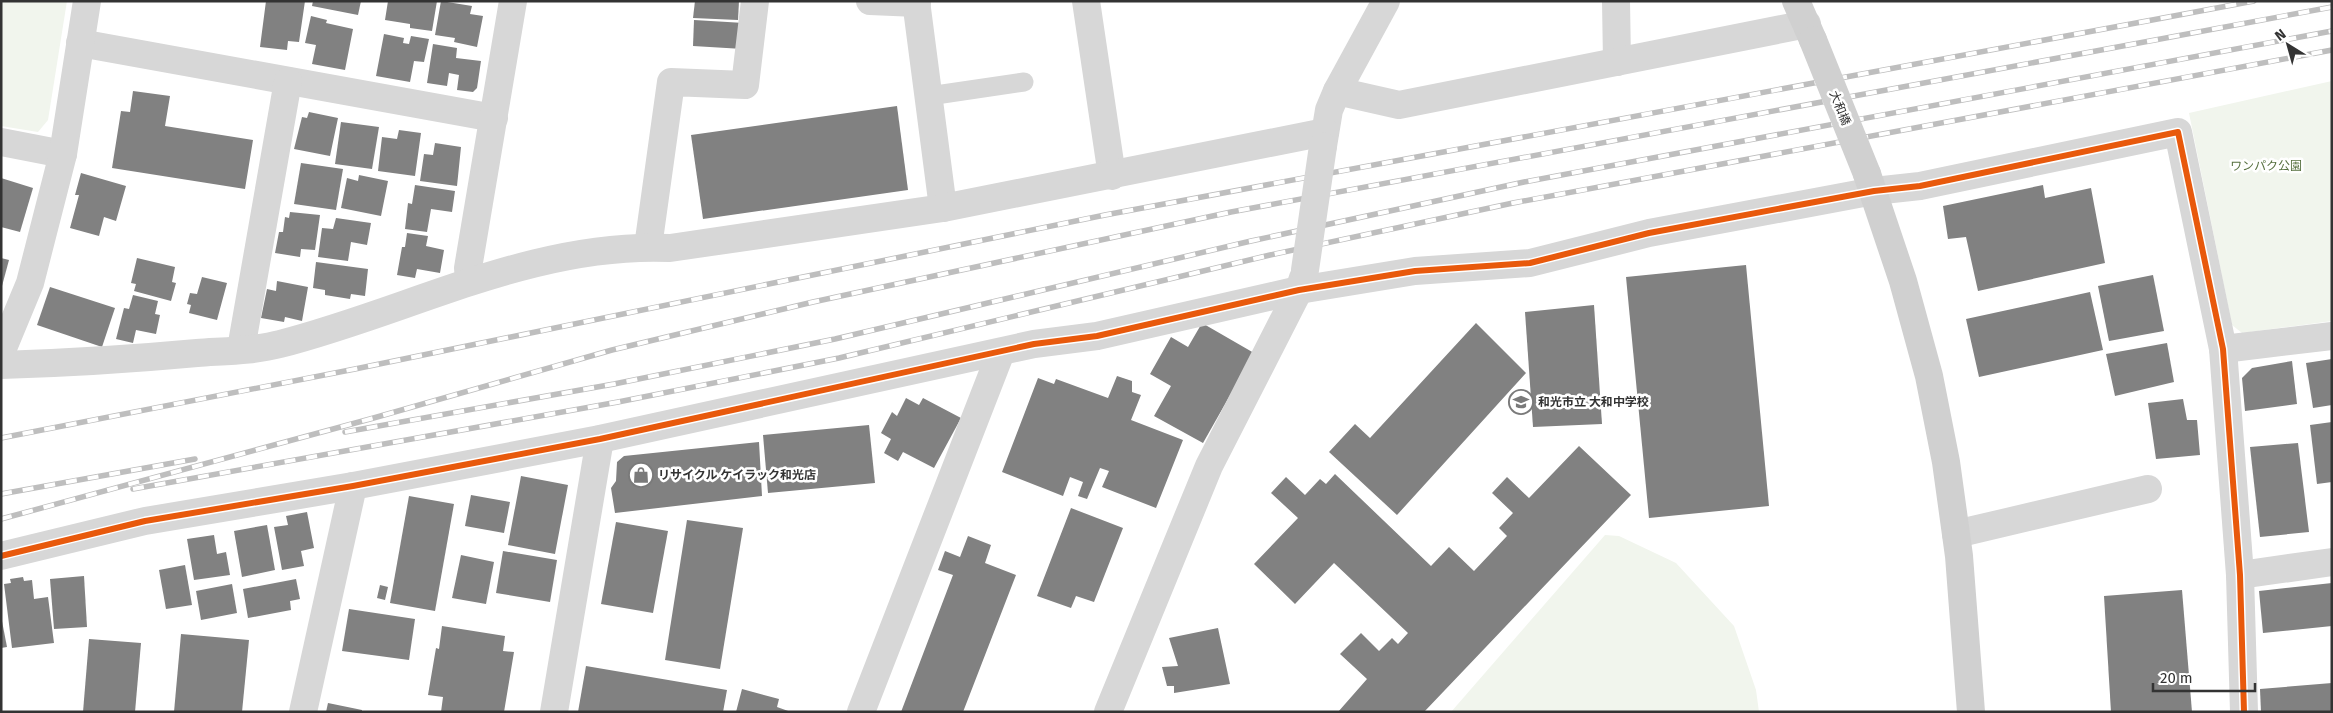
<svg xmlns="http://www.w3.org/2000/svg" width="2333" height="713" viewBox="0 0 2333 713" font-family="'Fira Sans','Noto Sans JP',sans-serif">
  <rect width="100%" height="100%" fill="#fff"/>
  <g fill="#f1f5ed">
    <path d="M1,1H67L48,120L38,132L1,126Z"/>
    <path d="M2332,81V321L2242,333L2232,325L2189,113Z"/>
    <path d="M1605,535L1619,536L1676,563L1734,626L1756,690L1759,712H1451Z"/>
  </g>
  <g fill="#818181">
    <path d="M266,1H305L299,42L288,41L287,50L260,47Z"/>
    <path d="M313,1H361L358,15L312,6Z"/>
    <path d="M388,1H437L432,31L410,28V24L385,20Z"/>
    <path d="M441,1L472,6L470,14L483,16L477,47L454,42L455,38L435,35Z"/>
    <path d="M695,1H739L738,20L693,18Z"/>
    <path d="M311,16L327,20L326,23L353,29L345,70L312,64L316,45L305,43Z"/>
    <path d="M694,20L744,23L743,49L693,46Z"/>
    <path d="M384,34L404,38L403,43L409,44L411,36L429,39L424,62L414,61L410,82L376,76Z"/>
    <path d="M433,44L457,48L456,58L481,61L477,88L473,92L457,90L459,75L449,73L447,86L427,83Z"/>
    <path d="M133,91L170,96L165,126L253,140L245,189L112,168L121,111L130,112Z"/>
    <path d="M897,106L908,190L703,219L691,135Z"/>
    <path d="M309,112L338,118L330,156L294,149L302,117L307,118Z"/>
    <path d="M341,122L379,127L372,169L335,164Z"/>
    <path d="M399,130L421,133L415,176L378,171L382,137L397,139Z"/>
    <path d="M435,143L461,147L457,186L420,181L424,154L433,155Z"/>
    <path d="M301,163L343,169L336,210L294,204Z"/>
    <path d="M81,173L126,186L116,221L104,217L99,236L70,228L79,195H75Z"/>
    <path d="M359,175L388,181L381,216L341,208L347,178L358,181Z"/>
    <path d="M1,178L33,188L20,232L1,227Z"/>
    <path d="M415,185L455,191L452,212L431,209L427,232L405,229L408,203L412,204Z"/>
    <path d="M2043,185L2045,198L2091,188L2105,263L1978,291L1966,237L1948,239L1943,206Z"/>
    <path d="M290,212L320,215L315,250L301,249L300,257L275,253L279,232H283L285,217L289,218Z"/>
    <path d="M336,218L371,223L367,245L351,242L348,261L318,257L322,228L333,229Z"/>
    <path d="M407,233L428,236L426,246L444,250L440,273L417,269L415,278L397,275L402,247H405Z"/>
    <path d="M1,258L9,260L2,286H1Z"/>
    <path d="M137,258L175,267L172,282L176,283L171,301L134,291L136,284L131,283Z"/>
    <path d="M316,262L368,269L365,296L351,294L350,299L325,295V290L313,288Z"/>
    <path d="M1746,265L1769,506L1649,518L1626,277Z"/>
    <path d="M2153,275L2164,331L2109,341L2098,286Z"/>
    <path d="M202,277L227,283L217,320L189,313L191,305L187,304L190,293L197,294Z"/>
    <path d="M277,281L308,287L302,321L285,317L284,322L261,318L267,289L276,291Z"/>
    <path d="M50,287L115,308L102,347L37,325Z"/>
    <path d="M2090,292L2103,350L1979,377L1966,319Z"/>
    <path d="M133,295L158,301L155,314L160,315L156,334L136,330L133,343L116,339L124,308L129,309Z"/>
    <path d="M1594,305L1602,424L1533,427L1525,312Z"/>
    <path d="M1202,323L1254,353L1203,443L1154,416L1171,386L1150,374L1171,337L1188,347Z"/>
    <path d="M1476,323L1526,373L1397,515L1329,452L1355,424L1370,438Z"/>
    <path d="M2167,343L2174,382L2115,396L2106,354Z"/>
    <path d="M2332,359V405L2313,408L2306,363Z"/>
    <path d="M2292,361L2297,404L2245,411L2242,378L2252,368Z"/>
    <path d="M1117,376L1132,381V392L1141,395L1131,420L1183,440L1156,508L1102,487L1109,471L1100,468L1087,499L1078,496L1083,482L1070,477L1063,496L1002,472L1038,378L1054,384L1056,379L1108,398Z"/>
    <path d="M906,398L919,405L923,398L961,418L934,468L903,452L898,461L884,453L891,439L881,433L892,412L897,416Z"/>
    <path d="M2183,399L2187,420H2197L2200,455L2156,459L2148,403Z"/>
    <path d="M2332,422V482L2317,484L2310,425Z"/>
    <path d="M869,425L875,483L768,493L763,435Z"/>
    <path d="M759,442L762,496L615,513L611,488L616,481L617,462L624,456Z"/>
    <path d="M2298,443L2309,532L2260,537L2250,447Z"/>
    <path d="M1579,446L1631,495L1424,712H1338L1367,679L1340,654L1361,633L1379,651L1392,638L1398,644L1408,633L1334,563L1295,604L1254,564L1298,518L1271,493L1286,477L1305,495L1320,479L1326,484L1335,474L1431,566L1449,547L1474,571L1507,536L1499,528L1513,513L1492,493L1507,477L1529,498Z"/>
    <path d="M521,476L568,485L555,554L508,545Z"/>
    <path d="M471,495L510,502L504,533L465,526Z"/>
    <path d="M409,496L454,504L435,611L390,603Z"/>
    <path d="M1071,508L1123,528L1094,602L1076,596L1071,608L1037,596Z"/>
    <path d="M307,512L314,548L301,551L304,566L282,570L274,527L288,525L286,516Z"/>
    <path d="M687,520L743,528L720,669L665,660Z"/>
    <path d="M616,522L668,531L653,613L601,604Z"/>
    <path d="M267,525L275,570L242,577L234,531Z"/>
    <path d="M214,535L217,554L226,552L230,575L194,580L187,539Z"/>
    <path d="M968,536L991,545L985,563L1016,575L963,712H901L953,575L938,570L945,551L960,557Z"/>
    <path d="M503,551L557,560L550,602L496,593Z"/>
    <path d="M461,555L494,562L486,604L452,598Z"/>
    <path d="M185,565L192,605L166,609L159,570Z"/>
    <path d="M84,576L87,627L54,629L50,579Z"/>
    <path d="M23,577L24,581L32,580L34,599L48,597L54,643L12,648L4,584L11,583L10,579Z"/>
    <path d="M296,579L300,599L290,601L291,610L248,618L243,589Z"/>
    <path d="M2332,583V626L2263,633L2259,591Z"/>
    <path d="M232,584L237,613L201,620L196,591Z"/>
    <path d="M380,585L388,587L385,600L377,598Z"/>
    <path d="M2182,590L2192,712H2111L2104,596Z"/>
    <path d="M349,609L415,619L409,660L342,651Z"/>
    <path d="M1,616L7,647L1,648Z"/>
    <path d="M442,626L505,636L503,651L514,652L504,712H441L443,697L428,695L436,648L439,649Z"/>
    <path d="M1218,628L1230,684L1174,693V686H1167L1162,667L1178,666L1169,638Z"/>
    <path d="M181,634L249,640L242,712H174Z"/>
    <path d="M89,639L141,643L135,712H83Z"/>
    <path d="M586,666L727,690L723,712H578Z"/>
    <path d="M2332,683V712H2261L2260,689Z"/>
    <path d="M742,689L779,699L777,707L791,712H736Z"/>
    <path d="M328,703L362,710V712H326Z"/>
  </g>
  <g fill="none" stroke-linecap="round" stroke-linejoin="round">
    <path stroke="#d7d7d7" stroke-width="19" d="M929,96L1024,82"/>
    <g stroke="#d7d7d7" stroke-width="28">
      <path d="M870,1L917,3"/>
      <path d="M916,1L943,208"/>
      <path d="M1086,1L1112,176"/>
      <path d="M1616,1L1617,62"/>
      <path d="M80,43L494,118"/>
      <path d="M1337,91L1399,105L1807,24"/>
      <path d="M1,142L63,154"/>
      <path d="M1323,146L1329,110L1337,91L1386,1"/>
      <path d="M648,247L671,82L745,85L755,1"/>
      <path d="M469,281L468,268L513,1"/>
      <path d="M241,349L288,81"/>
      <path d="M2223,349L2332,336"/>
      <path d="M1,353L30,283L63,154L87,1"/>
      <path d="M1,365C67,363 132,359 197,353C224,351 253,351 280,344C410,311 532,242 670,248L943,208L1325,132"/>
      <path d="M1956,534L2148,489"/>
      <path d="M1,556L145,521L353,486L600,439L1034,344L1097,336L1299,290L1415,271L1530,263L1649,233L1874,191L1920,186L2178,132L2223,349L2240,575L2244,712"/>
      <path d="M2240,575L2332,562"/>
      <path d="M303,712L353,486"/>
      <path d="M554,712L600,439"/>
      <path d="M861,712L1001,352"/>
      <path d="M1108,712L1209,466L1299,290L1303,278"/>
    </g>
    <g stroke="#d0d0d0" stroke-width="28">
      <path d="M1796,1L1813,40"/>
      <path d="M1867,174L1903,281L1929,376L1946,462L1959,556L1971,712"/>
    </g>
    <defs>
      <g id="rail">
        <path d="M345,432L614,384L835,339L1251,241L1524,182L2332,31"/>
        <path d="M1,438L355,369L1105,215L2254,1"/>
        <path d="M133,489L618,402L839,358L1270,255L1513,203L2332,50"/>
        <path d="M1,494L195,459"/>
        <path d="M1,519L370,419L612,350L813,302L1231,212L2332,7"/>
      </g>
    </defs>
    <use href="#rail" stroke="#bebebe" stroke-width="5.5"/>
    <use href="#rail" stroke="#fff" stroke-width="4" stroke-dasharray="11" stroke-linecap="butt"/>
    <path stroke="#d7d7d7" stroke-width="28" d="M1305,270L1323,146"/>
    <path stroke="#d0d0d0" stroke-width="28" d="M1813,40L1867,174"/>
    <defs>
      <path id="cycleway" d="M1,556L145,521L353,486L600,439L1034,344L1097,336L1299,290L1415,271L1530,263L1649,233L1874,191L1920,186L2178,132L2223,349L2240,575L2244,712"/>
    </defs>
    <use href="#cycleway" stroke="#fff" stroke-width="9"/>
    <use href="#cycleway" stroke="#e8590c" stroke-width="6"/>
  </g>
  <defs>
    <symbol id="school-ring" viewBox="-11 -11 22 22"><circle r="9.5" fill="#fff" stroke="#7a7a7a" stroke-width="1.5"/><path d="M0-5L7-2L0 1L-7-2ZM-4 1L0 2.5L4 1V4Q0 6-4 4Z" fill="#7a7a7a"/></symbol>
    <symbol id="shop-ring" viewBox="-11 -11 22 22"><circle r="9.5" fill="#fff" stroke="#7a7a7a" stroke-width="1.5"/><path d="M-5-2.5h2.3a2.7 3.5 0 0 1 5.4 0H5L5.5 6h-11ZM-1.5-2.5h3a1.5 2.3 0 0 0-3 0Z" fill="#7a7a7a"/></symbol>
  </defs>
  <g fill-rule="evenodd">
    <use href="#school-ring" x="1507" y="388" width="28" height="28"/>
    <use href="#shop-ring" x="627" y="461" width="28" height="28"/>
  </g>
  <g text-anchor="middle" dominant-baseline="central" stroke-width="5" stroke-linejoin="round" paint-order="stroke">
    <g font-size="12" fill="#333" stroke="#fff">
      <text transform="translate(1840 108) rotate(68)">大和橋</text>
    </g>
    <g font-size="12" fill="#56703f" stroke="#fff">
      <text x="2266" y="166">ワンパク公園</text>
    </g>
    <g font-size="12" font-weight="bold" fill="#333" stroke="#fff" text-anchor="start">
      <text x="1538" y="402">和光市立 大和中学校</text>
      <text x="658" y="475">リサイクル ケイラック和光店</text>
    </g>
  </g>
  <rect width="2333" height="713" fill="none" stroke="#333333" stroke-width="5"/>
  <g transform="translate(2288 45) rotate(323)" stroke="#ffffff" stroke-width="4" paint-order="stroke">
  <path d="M0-4L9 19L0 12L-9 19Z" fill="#333333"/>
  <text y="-8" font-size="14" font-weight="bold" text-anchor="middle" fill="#333333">N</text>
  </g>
  <path d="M2153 683v8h102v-8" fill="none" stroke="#333333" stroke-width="2.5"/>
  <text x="2160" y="683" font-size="15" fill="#333333" stroke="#ffffff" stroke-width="4" paint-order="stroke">20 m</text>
</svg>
